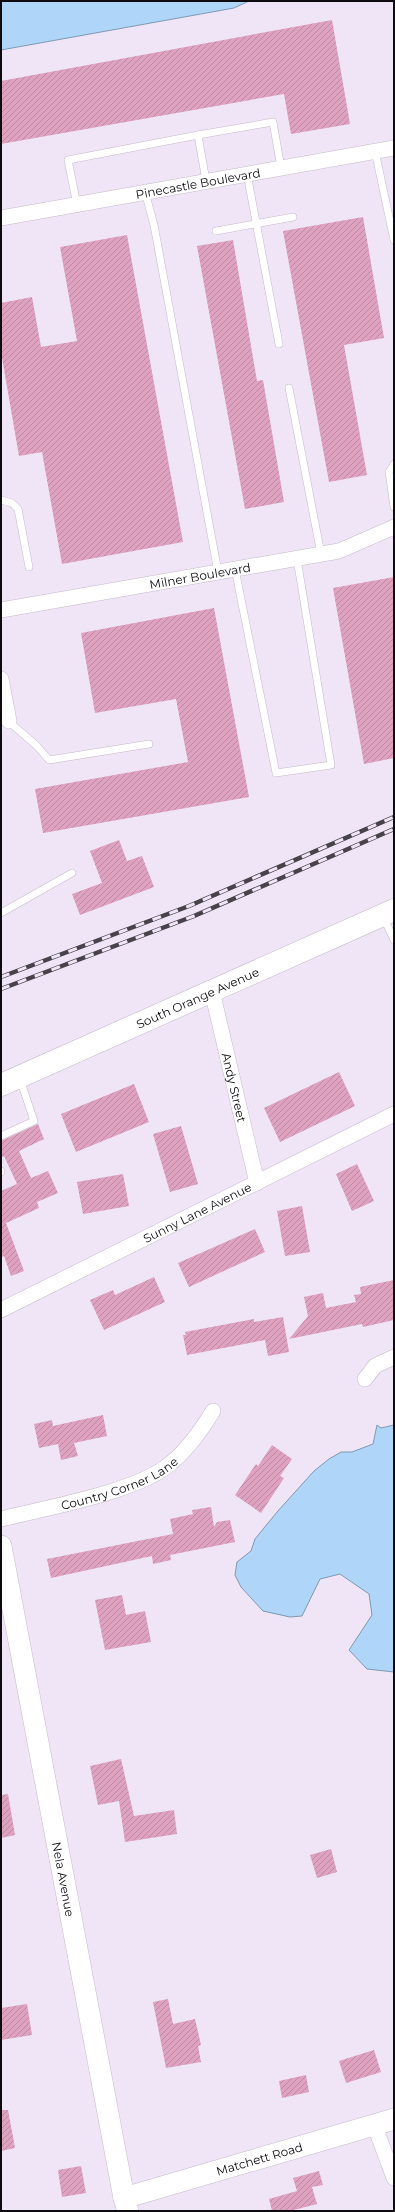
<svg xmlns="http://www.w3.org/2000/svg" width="395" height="2212" viewBox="0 0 395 2212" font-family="Montserrat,sans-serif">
  <defs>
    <pattern id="building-hatch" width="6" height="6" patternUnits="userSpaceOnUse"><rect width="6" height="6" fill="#dea2c0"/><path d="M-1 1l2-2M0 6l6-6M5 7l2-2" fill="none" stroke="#bd8aa4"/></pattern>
  </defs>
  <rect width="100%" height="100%" fill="#f0e5f6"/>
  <g fill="#afd6f9" stroke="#7f99b3">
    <path d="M1,1H249L234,8L1,50Z"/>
    <path d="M377,1425L381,1428L394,1425V1672L367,1669L349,1650L372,1615L369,1594L340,1574L320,1579L302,1616L290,1617L263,1611L241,1587L235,1575L237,1562L251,1551L255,1539L277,1512L314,1471L329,1459L341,1452H352L373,1444Z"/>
  </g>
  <g fill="url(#building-hatch)">
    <path d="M332,20L350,124L291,134L284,94L1,144V81Z"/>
    <path d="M363,217L384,338L344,345L367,475L329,482L283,231Z"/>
    <path d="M127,235L183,542L62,564L42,452L19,456L1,352V303L32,297L41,347L77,341L60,247Z"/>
    <path d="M233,240L257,381L263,380L284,502L245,509L197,246Z"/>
    <path d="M394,577V758L364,764L333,588Z"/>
    <path d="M214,608L249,797L43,833L35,789L188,762L176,699L95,713L81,633Z"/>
    <path d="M119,840L127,861L142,856L154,887L80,915L72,894L102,883L90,851Z"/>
    <path d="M339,1072L355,1106L280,1142L264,1108Z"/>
    <path d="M134,1084L149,1122L76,1152L61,1114Z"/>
    <path d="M38,1124L44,1139L19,1151L31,1178L48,1171L58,1193L37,1202L39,1208L6,1223L24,1271L11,1276L4,1256L1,1257V1191L17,1184L4,1156L1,1158V1141Z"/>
    <path d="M181,1126L198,1184L170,1192L153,1134Z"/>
    <path d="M357,1164L374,1201L352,1211L336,1174Z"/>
    <path d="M123,1174L129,1206L83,1214L77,1182Z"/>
    <path d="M302,1206L310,1252L285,1256L277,1211Z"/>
    <path d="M255,1229L265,1252L189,1287L178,1263Z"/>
    <path d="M154,1277L165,1302L104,1330L90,1300L113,1290L115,1295Z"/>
    <path d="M394,1280V1320L363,1327L362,1324L289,1339L308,1316L304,1297L323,1293L326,1308L356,1302L354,1295L361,1294L360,1287Z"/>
    <path d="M283,1317L289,1352L268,1356L265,1340L187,1355L183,1335H186L185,1332L254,1319V1322Z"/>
    <path d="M103,1415L107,1436L74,1443L78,1456L61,1460L58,1444L39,1448L34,1424L52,1420L53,1426Z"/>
    <path d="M272,1445L292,1459L280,1476L284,1478L261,1513L235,1495L256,1464L258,1466Z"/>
    <path d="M211,1507L214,1527L217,1522L230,1520L235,1542L170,1555L171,1560L153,1564L152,1556L51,1578L47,1559L173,1534L170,1519L193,1514L192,1510Z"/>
    <path d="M122,1595L126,1615L145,1611L151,1642L105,1650L95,1600Z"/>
    <path d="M121,1759L134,1816L174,1810L177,1834L125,1842L119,1801L98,1805L90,1766Z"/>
    <path d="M8,1794L15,1835L1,1838V1795Z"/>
    <path d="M331,1849L337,1872L317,1878L310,1855Z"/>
    <path d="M168,1999L173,2024L195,2019L201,2045L198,2046L201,2062L166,2068L153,2002Z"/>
    <path d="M27,2004L32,2035L1,2040V2008Z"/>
    <path d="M374,2050L381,2072L346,2083L339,2061Z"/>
    <path d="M306,2075L309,2092L282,2098L279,2081Z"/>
    <path d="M1,2110H8L15,2148L1,2151Z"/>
    <path d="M81,2166L86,2193L62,2197L58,2170Z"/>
    <path d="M319,2171L323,2185L312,2187L317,2204L290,2211H272L269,2199L297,2191L293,2178Z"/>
  </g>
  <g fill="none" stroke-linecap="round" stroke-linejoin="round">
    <defs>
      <g id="lane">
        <path d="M375,151L394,240"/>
        <path d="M247,174L279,344"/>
        <path d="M206,181L198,135L273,122L281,168"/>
        <path d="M145,192L154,225L218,572"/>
        <path d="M77,205L68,160L198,135"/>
        <path d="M216,231L293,217"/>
        <path d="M289,388L321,554"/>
        <path d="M394,464L389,472L394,507"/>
        <path d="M1,500L12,503L18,509L29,567"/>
        <path d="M235,569L276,773L331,765L297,559"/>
        <path d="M7,720L37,746L49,760L149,744"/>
        <path d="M1,913L72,873"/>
        <path d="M383,916L394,940"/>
        <path d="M1,1136L34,1121L20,1079"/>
        <path d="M1,1171V1172"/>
      </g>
      <g id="street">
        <path id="s1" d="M1,218L394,148"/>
        <path id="s2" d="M1,610L339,551L394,527"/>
        <path d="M1,679L9,721"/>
        <path id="s3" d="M212,991L257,1183"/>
        <path id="s4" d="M1,1310L394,1114"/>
        <path d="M365,1379L375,1366L394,1357"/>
        <path id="s5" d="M1,1519C45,1508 138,1492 171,1463C189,1448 201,1431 213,1411"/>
        <path d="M374,2124L394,2178"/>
      </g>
      <g id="secondary">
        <path id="s6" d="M1,1546L124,2198L128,2211"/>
        <path id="s7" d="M124,2198L394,2119"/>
      </g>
      <g id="primary">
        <path id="s8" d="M1,1085L394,910"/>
      </g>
    </defs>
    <use href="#lane" stroke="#c4bac9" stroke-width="8"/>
    <use href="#street" stroke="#c4bac9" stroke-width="16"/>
    <use href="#secondary" stroke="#c4bac9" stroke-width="22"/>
    <use href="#primary" stroke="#c4bac9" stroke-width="23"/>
    <use href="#lane" stroke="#fff" stroke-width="7"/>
    <use href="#street" stroke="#fff" stroke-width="15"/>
    <use href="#secondary" stroke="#fff" stroke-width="21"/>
    <use href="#primary" stroke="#fff" stroke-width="22"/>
    <defs>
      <g id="rail">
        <path d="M1,977L189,906L394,817"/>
        <path d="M1,989L194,916L394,829"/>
      </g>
    </defs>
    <use href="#rail" stroke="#48434b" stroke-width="4.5"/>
    <use href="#rail" stroke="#f0e5f6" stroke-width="3" stroke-dasharray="9" stroke-linecap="butt"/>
  </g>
  <g text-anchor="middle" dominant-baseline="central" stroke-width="3.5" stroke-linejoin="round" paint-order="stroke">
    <g font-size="12" fill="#0e0b10" stroke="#f0e5f6">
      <text stroke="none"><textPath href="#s1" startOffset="200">Pinecastle Boulevard</textPath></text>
      <text stroke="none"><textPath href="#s2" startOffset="202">Milner Boulevard</textPath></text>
      <text stroke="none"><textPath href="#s8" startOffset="215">South Orange Avenue</textPath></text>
      <text stroke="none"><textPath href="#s3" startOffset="99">Andy Street</textPath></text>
      <text stroke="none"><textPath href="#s4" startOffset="219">Sunny Lane Avenue</textPath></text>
      <text stroke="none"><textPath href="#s5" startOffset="124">Country Corner Lane</textPath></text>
      <text stroke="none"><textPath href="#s6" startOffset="339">Nela Avenue</textPath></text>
      <text stroke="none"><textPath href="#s7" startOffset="141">Matchett Road</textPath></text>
    </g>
  </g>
  <rect width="395" height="2212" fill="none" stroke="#0e0b10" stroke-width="4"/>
</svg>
